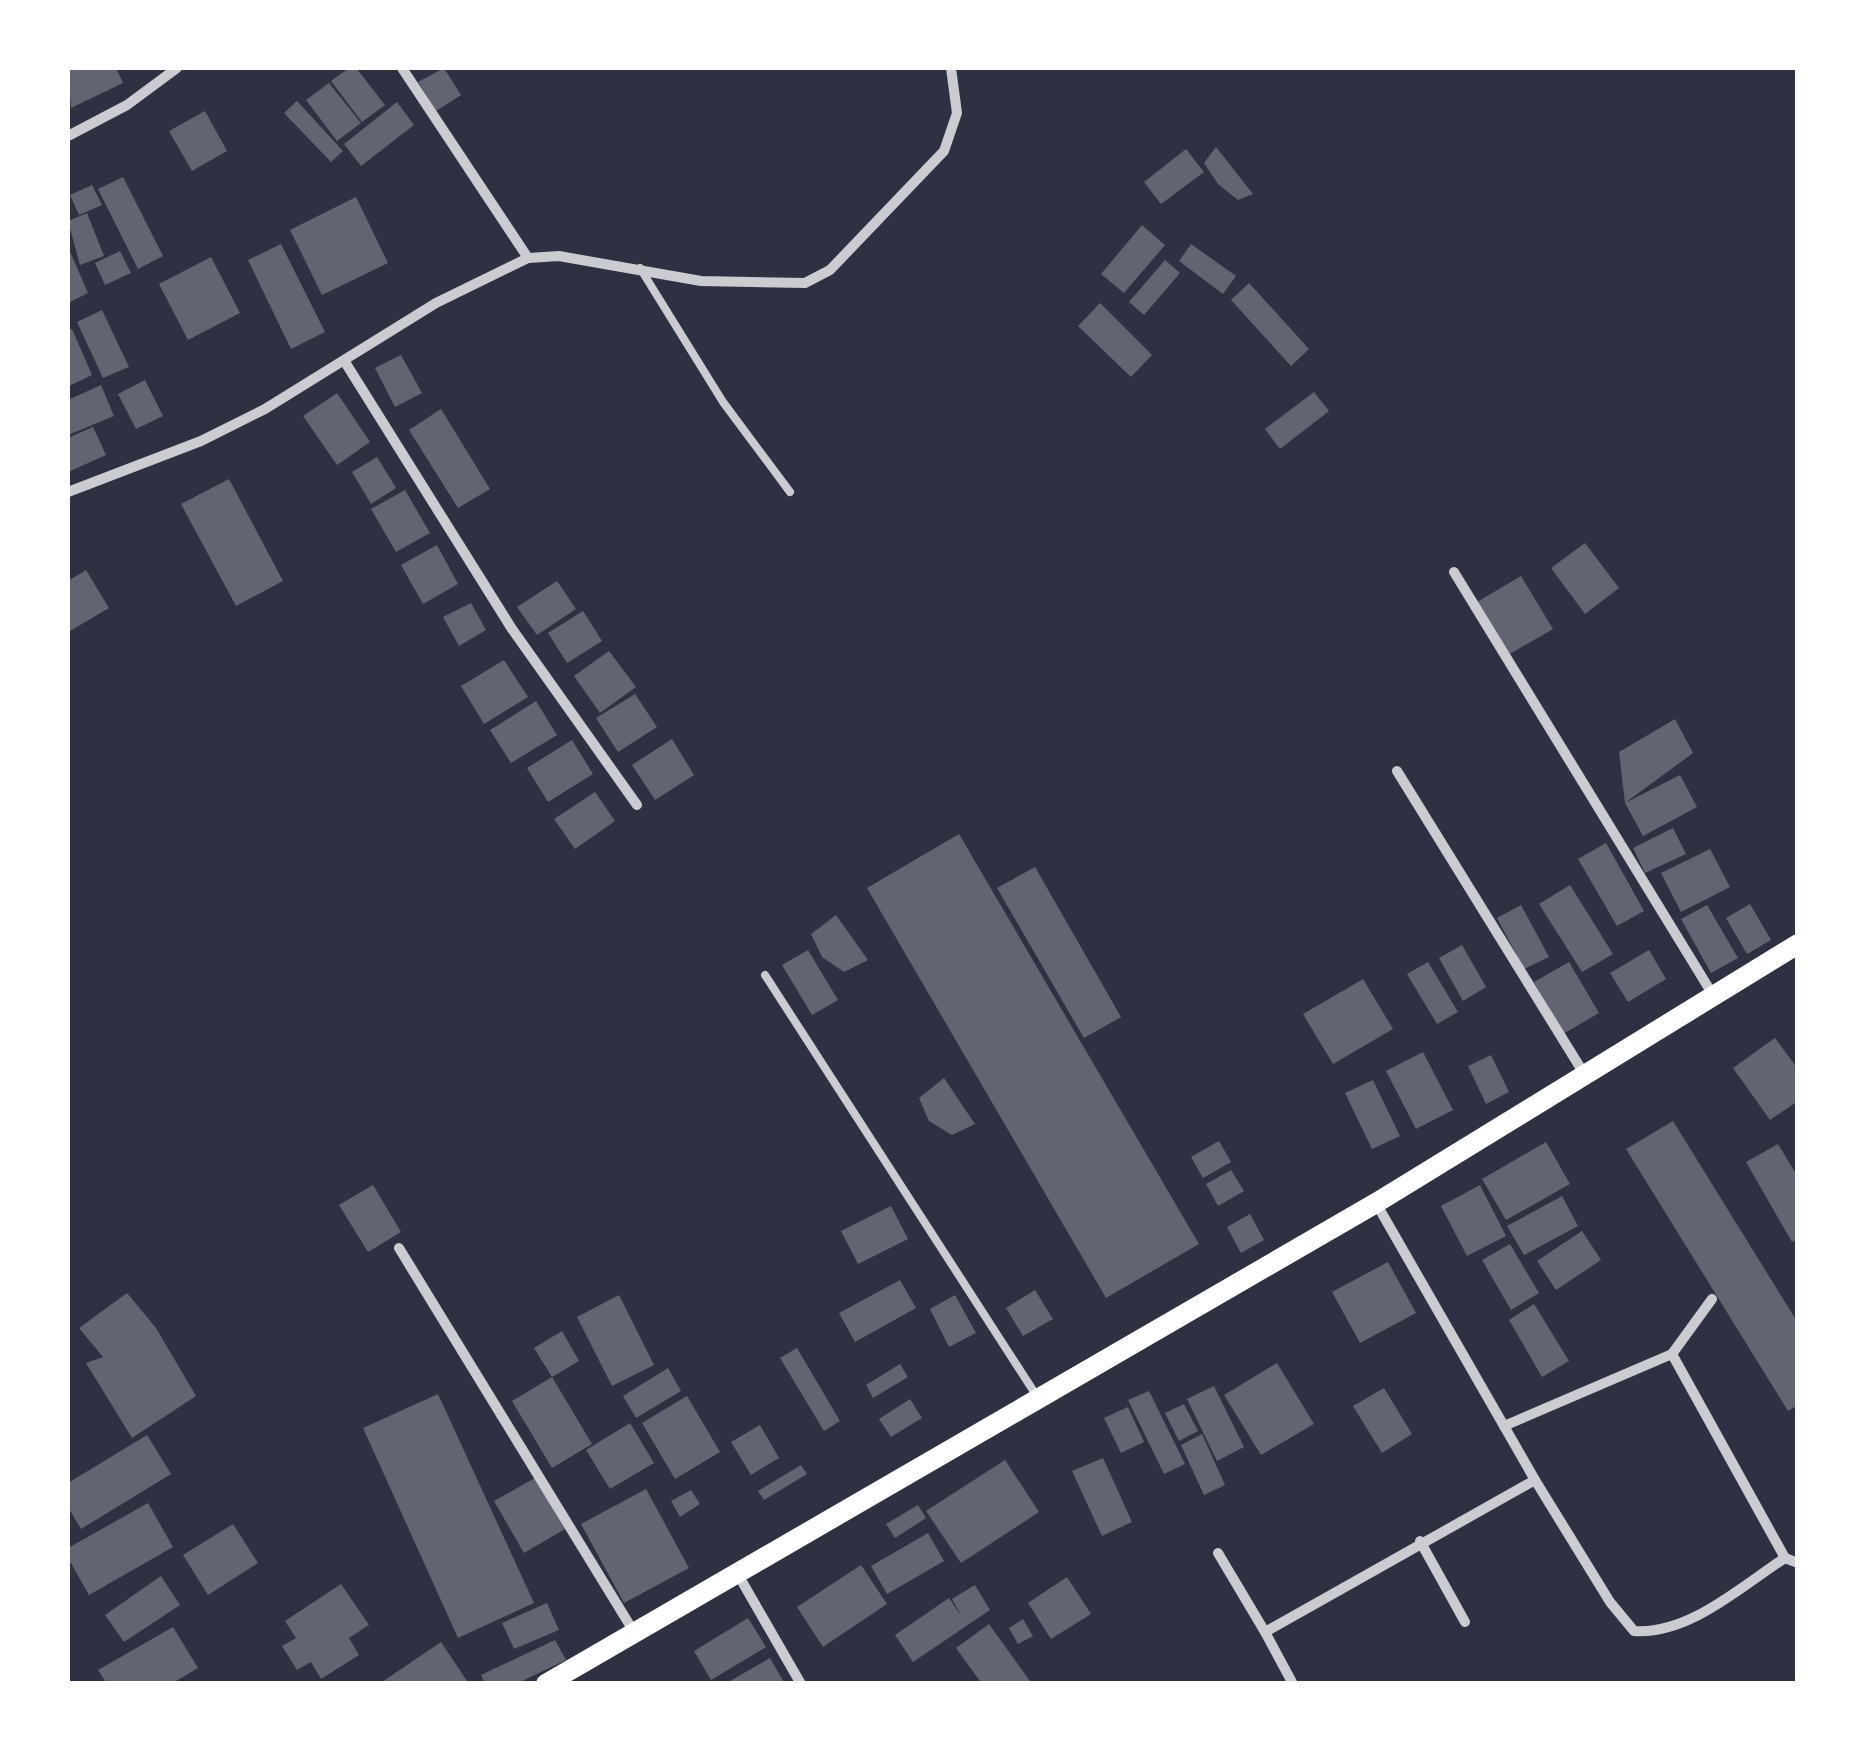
<svg xmlns="http://www.w3.org/2000/svg" width="1865" height="1751" viewBox="0 0 1865 1751" font-family="'Source Serif 4',serif">
  <rect width="100%" height="100%" fill="#2d3142"/>
  <g fill="#626471">
    <path d="M68,68H116L123,83L71,108Z"/>
    <path d="M349,68H356L385,105L362,122L331,81Z"/>
    <path d="M444,68L461,95L436,111L418,82Z"/>
    <path d="M329,83L361,123L337,141L306,100Z"/>
    <path d="M297,101L343,151L331,162L284,113Z"/>
    <path d="M397,102L414,125L361,166L344,144Z"/>
    <path d="M205,111L227,151L192,171L169,131Z"/>
    <path d="M1216,147L1253,194L1238,200L1218,184L1204,163Z"/>
    <path d="M1186,149L1204,172L1161,204L1144,182Z"/>
    <path d="M123,177L163,256L138,269L98,189Z"/>
    <path d="M92,185L102,205L79,215L70,195Z"/>
    <path d="M356,197L388,263L322,295L290,230Z"/>
    <path d="M87,213L104,256L80,265L68,221Z"/>
    <path d="M1142,225L1165,245L1124,293L1101,274Z"/>
    <path d="M281,244L325,332L291,349L248,260Z"/>
    <path d="M1191,244L1236,276L1223,294L1179,261Z"/>
    <path d="M68,247L88,293L68,303Z"/>
    <path d="M120,251L131,273L105,285L95,263Z"/>
    <path d="M211,257L240,313L188,340L159,284Z"/>
    <path d="M1165,260L1180,273L1144,315L1129,302Z"/>
    <path d="M1249,283L1309,349L1291,366L1231,300Z"/>
    <path d="M1100,303L1152,355L1131,377L1078,326Z"/>
    <path d="M102,310L129,367L103,378L77,322Z"/>
    <path d="M72,329L92,375L69,386L68,330Z"/>
    <path d="M401,355L422,393L395,407L375,368Z"/>
    <path d="M145,380L163,416L136,429L118,394Z"/>
    <path d="M101,385L114,416L68,435V400Z"/>
    <path d="M1314,392L1329,411L1280,449L1265,429Z"/>
    <path d="M337,393L370,442L337,465L303,416Z"/>
    <path d="M441,409L490,489L458,508L409,430Z"/>
    <path d="M93,427L106,455L68,472V438Z"/>
    <path d="M377,457L396,488L371,504L352,472Z"/>
    <path d="M229,479L283,581L236,606L181,504Z"/>
    <path d="M405,490L430,533L396,552L371,509Z"/>
    <path d="M1585,543L1619,588L1585,614L1551,568Z"/>
    <path d="M437,545L458,584L423,604L401,565Z"/>
    <path d="M86,570L109,608L70,631L68,581Z"/>
    <path d="M1521,576L1553,629L1508,655L1477,602Z"/>
    <path d="M557,581L576,609L537,635L517,607Z"/>
    <path d="M471,603L486,630L459,646L443,617Z"/>
    <path d="M583,611L602,641L567,663L548,633Z"/>
    <path d="M609,651L636,687L600,713L574,676Z"/>
    <path d="M504,660L528,697L484,724L461,686Z"/>
    <path d="M635,694L657,727L618,752L596,718Z"/>
    <path d="M536,701L557,735L511,763L490,730Z"/>
    <path d="M1675,719L1693,753L1625,803L1619,752Z"/>
    <path d="M672,739L694,775L655,800L632,765Z"/>
    <path d="M572,740L593,774L548,802L527,768Z"/>
    <path d="M1680,775L1697,807L1643,836L1625,803Z"/>
    <path d="M595,792L615,821L575,849L554,819Z"/>
    <path d="M1673,828L1686,854L1645,873L1633,848Z"/>
    <path d="M959,834L1199,1244L1106,1298L867,888Z"/>
    <path d="M1606,843L1644,911L1617,926L1578,859Z"/>
    <path d="M1710,849L1730,887L1681,912L1661,873Z"/>
    <path d="M1035,867L1121,1017L1084,1038L997,888Z"/>
    <path d="M1570,885L1613,954L1582,972L1539,904Z"/>
    <path d="M1750,904L1771,940L1747,954L1726,918Z"/>
    <path d="M1521,905L1549,957L1524,969L1497,918Z"/>
    <path d="M1707,905L1738,958L1711,973L1681,919Z"/>
    <path d="M836,915L868,960L844,972L822,957L811,934Z"/>
    <path d="M1462,945L1486,987L1463,1001L1439,958Z"/>
    <path d="M808,950L838,1000L812,1015L782,965Z"/>
    <path d="M1649,950L1666,979L1628,1002L1610,973Z"/>
    <path d="M1428,962L1458,1012L1437,1024L1407,974Z"/>
    <path d="M1569,962L1599,1013L1563,1034L1534,982Z"/>
    <path d="M1363,979L1393,1029L1333,1064L1303,1014Z"/>
    <path d="M1775,1038L1798,1069V1101L1770,1120L1733,1068Z"/>
    <path d="M1423,1052L1453,1110L1416,1129L1386,1071Z"/>
    <path d="M1491,1055L1509,1092L1486,1104L1468,1066Z"/>
    <path d="M944,1078L975,1124L952,1135L929,1121L919,1098Z"/>
    <path d="M1373,1080L1400,1136L1372,1149L1345,1093Z"/>
    <path d="M1673,1121L1798,1323V1405L1788,1411L1626,1149Z"/>
    <path d="M1219,1141L1231,1162L1203,1178L1191,1157Z"/>
    <path d="M1546,1142L1570,1184L1506,1220L1482,1179Z"/>
    <path d="M1778,1144L1798,1177V1239L1792,1242L1746,1162Z"/>
    <path d="M1231,1170L1244,1191L1218,1206L1206,1184Z"/>
    <path d="M373,1185L401,1232L368,1252L339,1205Z"/>
    <path d="M1480,1185L1506,1236L1467,1256L1441,1206Z"/>
    <path d="M1562,1196L1578,1226L1524,1255L1507,1226Z"/>
    <path d="M891,1206L908,1239L858,1264L841,1231Z"/>
    <path d="M1250,1214L1264,1240L1241,1253L1227,1227Z"/>
    <path d="M1582,1231L1601,1260L1556,1290L1537,1261Z"/>
    <path d="M1510,1244L1539,1293L1511,1310L1482,1260Z"/>
    <path d="M1388,1262L1416,1313L1360,1343L1332,1292Z"/>
    <path d="M900,1280L916,1308L855,1342L839,1313Z"/>
    <path d="M1035,1290L1053,1319L1023,1336L1006,1308Z"/>
    <path d="M127,1293L156,1328L196,1396L132,1438L86,1363L103,1357L79,1328Z"/>
    <path d="M619,1295L654,1365L612,1386L577,1317Z"/>
    <path d="M955,1295L976,1333L949,1347L930,1309Z"/>
    <path d="M1534,1304L1569,1361L1542,1377L1509,1320Z"/>
    <path d="M562,1331L579,1361L552,1377L534,1348Z"/>
    <path d="M797,1348L840,1421L824,1431L780,1358Z"/>
    <path d="M1277,1363L1314,1424L1261,1455L1224,1395Z"/>
    <path d="M900,1364L908,1377L873,1398L866,1385Z"/>
    <path d="M668,1368L681,1391L636,1418L623,1396Z"/>
    <path d="M552,1377L592,1444L552,1468L512,1401Z"/>
    <path d="M1214,1386L1244,1447L1217,1461L1187,1399Z"/>
    <path d="M1384,1388L1412,1434L1382,1453L1353,1406Z"/>
    <path d="M1149,1391L1185,1464L1164,1474L1128,1400Z"/>
    <path d="M438,1394L534,1603L458,1638L363,1428Z"/>
    <path d="M687,1396L720,1452L675,1479L642,1423Z"/>
    <path d="M910,1399L922,1418L891,1437L879,1419Z"/>
    <path d="M1184,1404L1198,1431L1179,1441L1165,1413Z"/>
    <path d="M1128,1407L1144,1442L1121,1453L1104,1418Z"/>
    <path d="M630,1423L654,1463L610,1489L586,1450Z"/>
    <path d="M760,1425L779,1458L751,1475L731,1442Z"/>
    <path d="M1202,1434L1225,1485L1204,1495L1181,1445Z"/>
    <path d="M147,1435L171,1474L81,1529L68,1507V1483Z"/>
    <path d="M1103,1458L1132,1522L1102,1536L1072,1471Z"/>
    <path d="M1005,1460L1039,1512L961,1563L926,1511Z"/>
    <path d="M801,1465L807,1474L764,1500L758,1491Z"/>
    <path d="M535,1478L565,1529L524,1553L494,1501Z"/>
    <path d="M646,1489L689,1568L624,1603L581,1524Z"/>
    <path d="M691,1490L700,1504L680,1517L671,1501Z"/>
    <path d="M148,1503L173,1547L89,1595L68,1558V1548Z"/>
    <path d="M918,1505L926,1518L895,1538L886,1524Z"/>
    <path d="M233,1524L258,1563L208,1595L183,1555Z"/>
    <path d="M928,1533L944,1561L887,1594L871,1566Z"/>
    <path d="M861,1565L887,1604L823,1647L797,1607Z"/>
    <path d="M161,1576L180,1605L124,1642L105,1615Z"/>
    <path d="M1067,1577L1091,1614L1051,1639L1028,1603Z"/>
    <path d="M341,1584L369,1625L349,1638L359,1655L321,1679L311,1662L297,1670L282,1646L296,1638L285,1621Z"/>
    <path d="M975,1585L990,1610L913,1662L895,1635L949,1598L962,1617L952,1599Z"/>
    <path d="M547,1603L559,1630L514,1649L502,1623Z"/>
    <path d="M748,1618L766,1647L711,1680L694,1651Z"/>
    <path d="M1023,1619L1033,1636L1018,1644L1009,1628Z"/>
    <path d="M989,1624L1032,1684H982L956,1648Z"/>
    <path d="M173,1627L198,1668L171,1684H107L98,1670Z"/>
    <path d="M555,1640L566,1660L516,1684H485L481,1675Z"/>
    <path d="M441,1642L469,1684H379Z"/>
    <path d="M770,1658L785,1684H725Z"/>
  </g>
  <g fill="none" stroke-linecap="round" stroke-linejoin="round">
    <g stroke="#caccd0" stroke-width="8">
      <path d="M640,268L723,402L790,492"/>
      <path d="M765,975L1038,1398"/>
    </g>
    <g stroke="#caccd0" stroke-width="10">
      <path d="M402,68L528,258"/>
      <path d="M68,136L127,105L177,68"/>
      <path d="M345,362L512,629L637,805"/>
      <path d="M68,492L201,441L265,409L436,303L528,258L559,256L701,281L805,283L830,270L944,151L957,113L951,68"/>
      <path d="M1454,572L1713,995"/>
      <path d="M1397,771L1583,1072"/>
      <path d="M1376,1203L1535,1480L1610,1602L1634,1631C1689,1635 1740,1587 1785,1558"/>
      <path d="M399,1248L634,1632"/>
      <path d="M1672,1354L1712,1299"/>
      <path d="M1504,1426L1672,1354L1785,1558L1798,1563"/>
      <path d="M1420,1541L1465,1622"/>
      <path d="M1218,1553L1265,1632L1535,1480"/>
      <path d="M736,1571L801,1684"/>
      <path d="M1265,1632L1293,1684"/>
    </g>
    <path stroke="#fff" stroke-width="20" d="M546,1684L1376,1203L1798,944"/>
  </g>
  <rect width="1865" height="1751" fill="none" stroke="#ffffff" stroke-width="140"/>
</svg>
